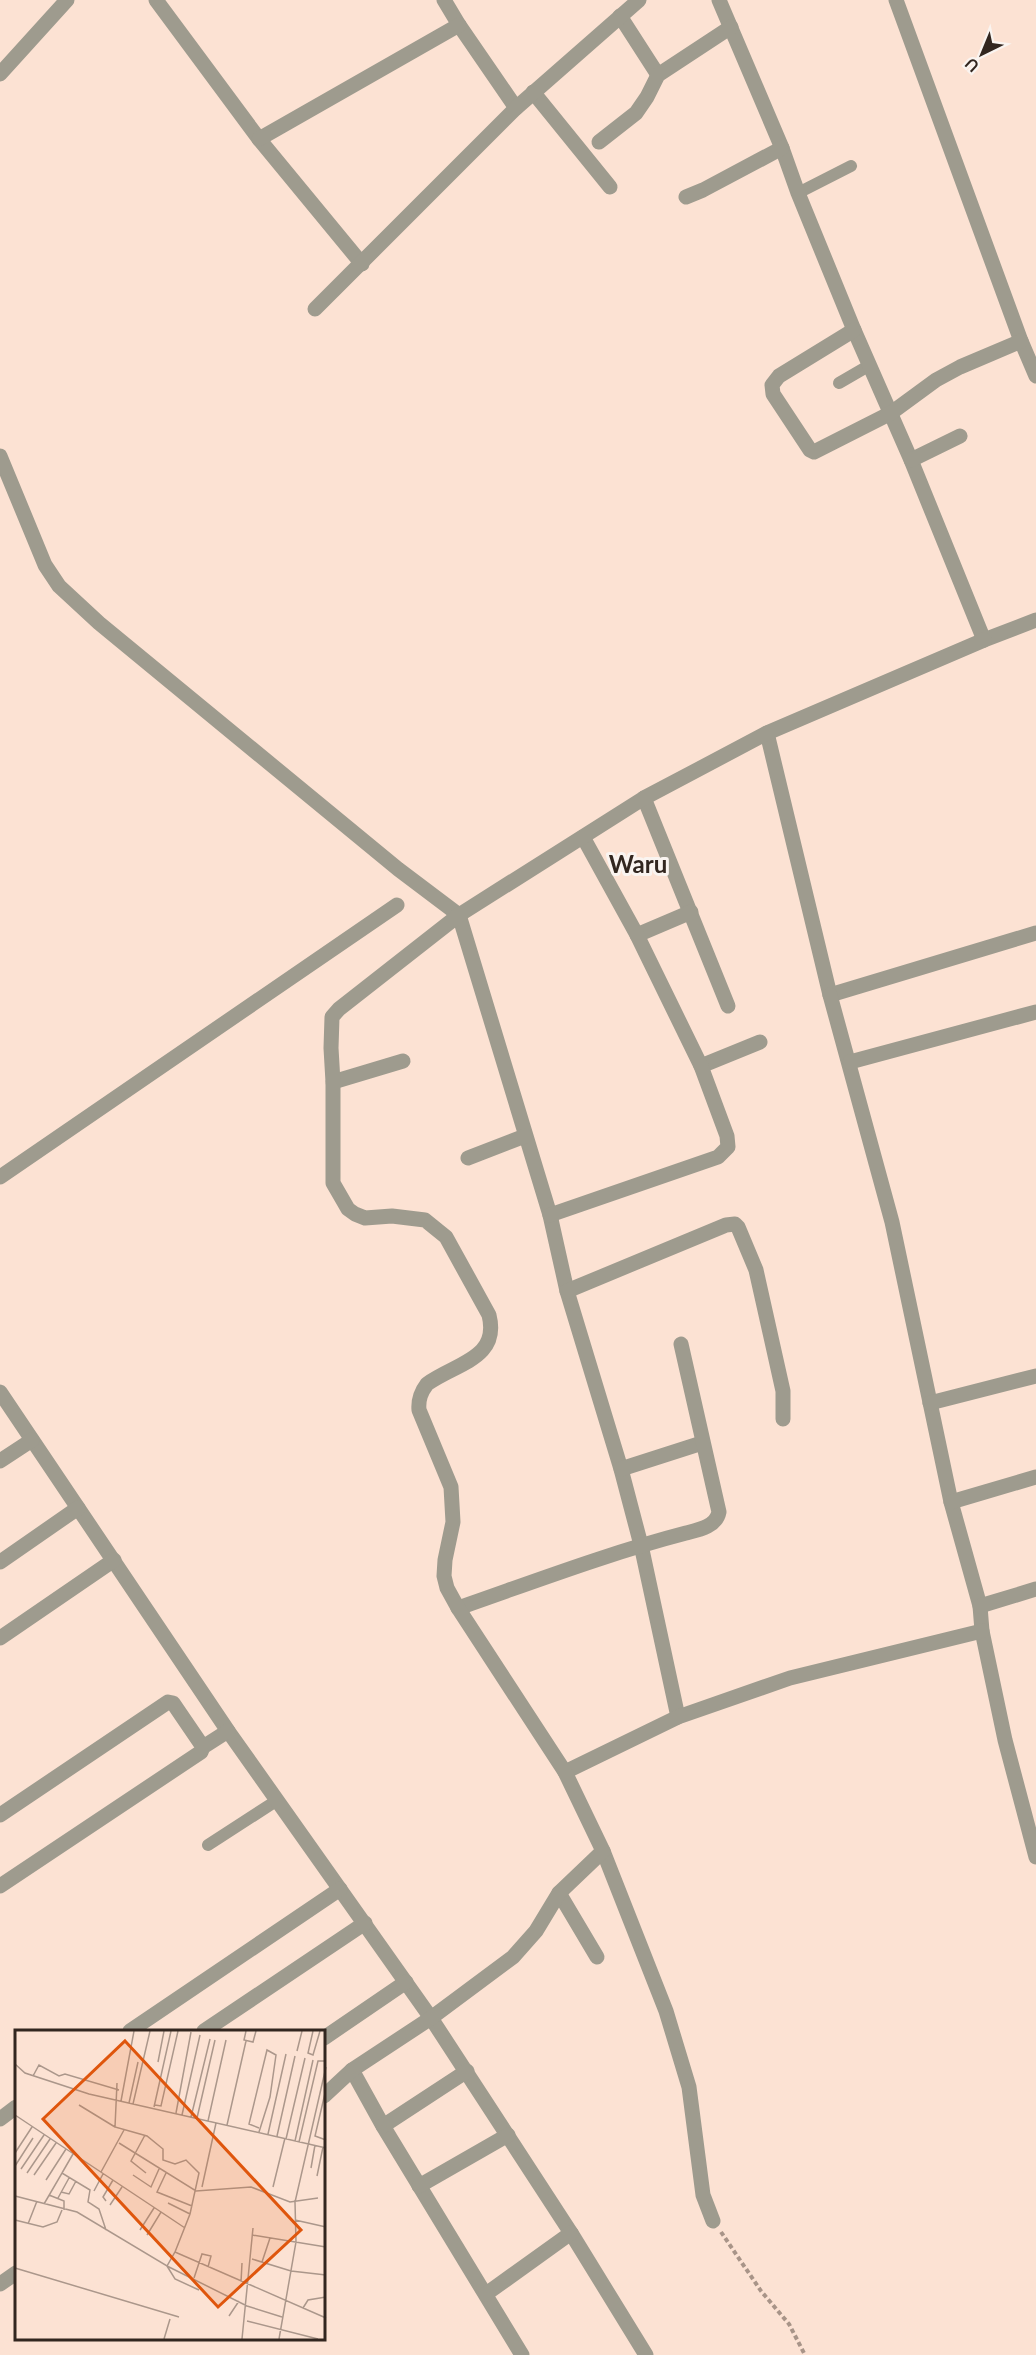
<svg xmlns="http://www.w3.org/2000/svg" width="1036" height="2355" viewBox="0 0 1036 2355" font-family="Lato,sans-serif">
  <rect width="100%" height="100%" fill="#fce2d3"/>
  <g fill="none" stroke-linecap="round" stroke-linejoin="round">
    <path stroke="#a89488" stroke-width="4" stroke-dasharray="4.5 3" stroke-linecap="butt" d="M721,2232L761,2291L789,2324L805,2355"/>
    <g stroke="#9e9b8e" stroke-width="12">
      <path d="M798,193L851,166"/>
      <path d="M839,383L870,365"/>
      <path d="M208,1845L276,1801"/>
    </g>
    <g stroke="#9e9b8e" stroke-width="15">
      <path d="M156,0L259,139L362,264"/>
      <path d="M444,0L459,25L516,108"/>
      <path d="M719,0L782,148L798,193L854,330L911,460L984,640L1036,620"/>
      <path d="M896,0L1021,341L1036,376"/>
      <path d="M620,16L658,75"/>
      <path d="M0,74L67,0"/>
      <path d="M533,92L610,187"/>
      <path d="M259,139L459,25"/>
      <path d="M599,142L636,113L647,97L658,75L731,27"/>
      <path d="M686,197L703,190L782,148"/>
      <path d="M315,309L516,108L639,0"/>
      <path d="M854,330L779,376L772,385L773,394L810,450L814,452L891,413L936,380L960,367L1021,341"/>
      <path d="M0,456L45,565L59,586L99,623L398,869L459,915L550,1215L567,1291L621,1469L641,1545L678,1717"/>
      <path d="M911,460L960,436"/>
      <path d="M767,733L830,995L1036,933"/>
      <path d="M644,798L728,1006"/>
      <path d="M637,935L691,912"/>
      <path d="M830,995L892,1222L951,1502L980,1606L982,1631L1005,1740L1036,1857"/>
      <path d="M850,1062L1036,1012"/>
      <path d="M701,1066L760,1042"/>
      <path d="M333,1082L403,1061"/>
      <path d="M468,1158L525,1136"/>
      <path d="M0,1177L397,905"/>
      <path d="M550,1215L718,1157L728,1147L727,1136L701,1066L637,935L583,837"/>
      <path d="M567,1291L726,1225L735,1224L738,1227L756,1270L783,1391V1419"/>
      <path d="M0,1392L228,1731L431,2018L571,2233L646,2355"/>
      <path d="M930,1403L1036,1376"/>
      <path d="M0,1461L32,1440"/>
      <path d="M621,1469L702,1443"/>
      <path d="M951,1502L1036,1477"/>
      <path d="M0,1562L78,1508"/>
      <path d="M980,1606L1036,1589"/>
      <path d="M458,1608C533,1582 609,1553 686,1533C698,1530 716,1527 719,1512L681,1344"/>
      <path d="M0,1638L114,1560"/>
      <path d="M565,1772L678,1717L790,1678L982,1631"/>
      <path d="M0,1815L168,1702L173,1703L203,1747"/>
      <path d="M603,1851L666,2011L689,2087L703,2195L713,2221"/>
      <path d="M0,1886L201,1752L203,1747L228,1731"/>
      <path d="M559,1893L597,1957"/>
      <path d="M130,2031L340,1889"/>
      <path d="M204,2031L365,1923"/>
      <path d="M324,2038L406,1982"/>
      <path d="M352,2070L383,2126L522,2355"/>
      <path d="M324,2096L352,2070L431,2018L513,1957L536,1931L559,1893L603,1851L565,1772L458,1608L447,1588L444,1576L445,1560L453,1522L451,1487L419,1410C418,1399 421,1392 427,1384C456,1363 500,1359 489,1315L446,1237L425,1220L392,1216L365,1218L355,1214L348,1209L333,1183V1082L331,1048L332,1017L339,1009L459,915L644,798L767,733L984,640"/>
      <path d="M0,2119L16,2107"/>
      <path d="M383,2126L467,2071"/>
      <path d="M419,2186L508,2135"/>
      <path d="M0,2284L16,2273"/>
      <path d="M486,2294L571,2233"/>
    </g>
  </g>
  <g text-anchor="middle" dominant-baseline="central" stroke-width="6" stroke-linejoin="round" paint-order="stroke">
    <g font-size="24" font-weight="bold" fill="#32261f" stroke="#faf4f0">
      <text x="638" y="863">Waru</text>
    </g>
  </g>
  <g transform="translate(15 2030)">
    <rect width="310" height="310" fill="#fce2d3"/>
    <path fill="none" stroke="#ab978b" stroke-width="1.5" d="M231,1L229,10L238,12L241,1M298,1L293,23L298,25L305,1M282,21L287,1M143,32L149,1M0,34L10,43L74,64L311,118M18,46L24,35L44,46L50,44L104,60M102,53L100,97L132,106L148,119V130L160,134L171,130L184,143L175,184L160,222M311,59L300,106L311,110M106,71L119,1M114,73L123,32M118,74L135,1M64,75L100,97M140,75L146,76L163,1M139,77L156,1M161,83L176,2M0,85L146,182M167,85L185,5M176,87L195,9M182,88L200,10M193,91L211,10M212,95L231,11M244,102L255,67L261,25L252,20L234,94L244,98M253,104L271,24M130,105L116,131L131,143M262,106L280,26M271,109L290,28M280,111L298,30M284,112L303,31H311M104,113L181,161L236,157L275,172L303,168M0,123L17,97M0,136L18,108M296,138L300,115M6,139L29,105M86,142L109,100M12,143L35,109M47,143L58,124M151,143L142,162L177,176M19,145L41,113M118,145L136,157L144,139M302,146L308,117M31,150L51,119M187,157L201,93M258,157L270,108M79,161L88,144M46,162L54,164L61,151M34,165L49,171V180M0,166L62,182L152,236L160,222L311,288M43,168L54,148M91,171L88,167L98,150M153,173L175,184M29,174L47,143L75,160L73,172L84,179L91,200M95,175L107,157M0,190L28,197L42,192L47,180M280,190L311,197M13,194L22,171M125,200L139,178M132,205L146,182L170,198M237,205L311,217M237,229L276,241L311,245M247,232L255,208M152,236L232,276L267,287M152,236L160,249L184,260M0,238L164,287M179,248L187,224L196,226L193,237M226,252L227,233M288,278L293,270L311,267M214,286L224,271M232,291L303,309M149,309L155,289M227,309L238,198M264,309L281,212L280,172L311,37"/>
    <path fill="#df560d" fill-opacity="0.15" stroke="#df560d" stroke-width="3" d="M110,11L286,200L203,277L28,89Z"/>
    <rect width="310" height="310" fill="none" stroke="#32261f" stroke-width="3"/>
  </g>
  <g transform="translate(982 54) rotate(223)" stroke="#faf4f0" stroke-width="4.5" paint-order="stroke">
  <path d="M0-4.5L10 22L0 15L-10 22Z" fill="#32261f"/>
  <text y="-9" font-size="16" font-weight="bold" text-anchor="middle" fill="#32261f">U</text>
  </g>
</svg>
